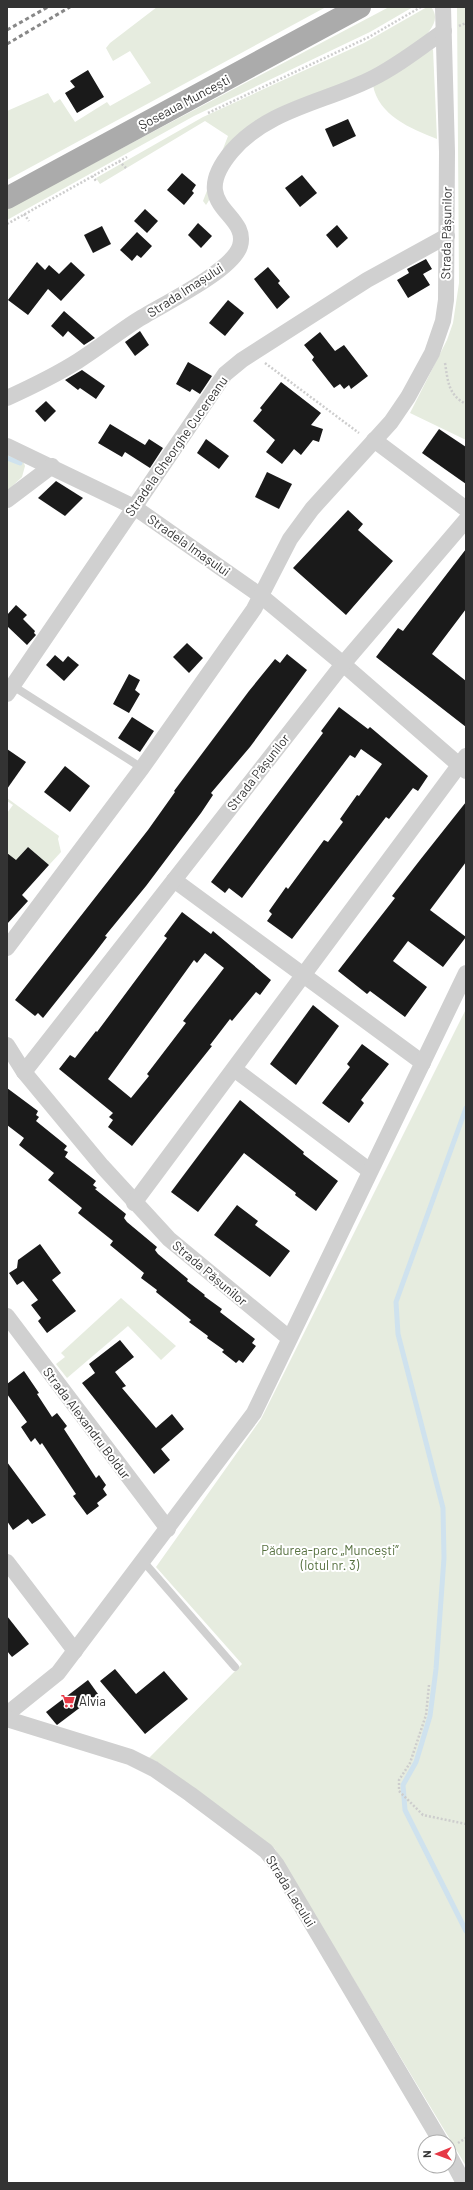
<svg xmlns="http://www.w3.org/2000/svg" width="473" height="2190" viewBox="0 0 473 2190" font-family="Barlow,sans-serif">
  <rect width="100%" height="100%" fill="#fff"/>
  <g fill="#e6ecdf">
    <path d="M157,7H326L7,180V111L48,93L54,103L60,99L75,122L107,102L110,106L151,83L130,51L113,61L106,48L110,43Z"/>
    <path d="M389,7H413L370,32L194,116L7,220V209Z"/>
    <path d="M427,7H431C466,47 263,120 240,137C232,143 216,192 206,205L203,201L228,136L205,121L100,184L96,178L203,117L364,43Z"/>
    <path d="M457,7H466V440L410,413L447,340L453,323L459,283Z"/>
    <path d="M433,49L437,139C411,129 378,115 373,85Z"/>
    <path d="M7,450L21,456L25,466L22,477L7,491Z"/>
    <path d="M7,798L59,836L58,839L61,852L49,865L28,847L16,860H7V813L13,805L7,801Z"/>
    <path d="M466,1009V2166L275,1849L156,1761L148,1759L242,1664L156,1567L261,1419Z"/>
    <path d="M121,1298L176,1346L161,1360L128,1326L67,1378L56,1364L65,1357L61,1353Z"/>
  </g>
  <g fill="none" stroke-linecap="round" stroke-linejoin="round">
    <g stroke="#cfe2ee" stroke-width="5">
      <path d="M7,458L20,463"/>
      <path d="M466,1108L396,1302L398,1334L443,1508L444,1558L436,1669L430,1716L416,1762L403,1785L405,1810L466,1931"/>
    </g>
  </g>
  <g fill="#1a1a1a" fill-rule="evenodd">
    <path d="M88,70L104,97L77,113L65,93L75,87L70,81Z"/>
    <path d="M348,119L356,136L333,147L325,129Z"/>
    <path d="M182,173L196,185L192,191L194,193L184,205L167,190Z"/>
    <path d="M302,175L317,193L300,207L285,188Z"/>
    <path d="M145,209L158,221L147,233L134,221Z"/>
    <path d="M198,223L212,236L201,248L188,235Z"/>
    <path d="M337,225L348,238L337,248L326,235Z"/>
    <path d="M102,226L111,244L93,253L84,235Z"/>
    <path d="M137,232L152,246L141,258L137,255L132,261L120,250Z"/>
    <path d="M426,259L432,269L423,274L430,285L408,298L397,280L409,273L407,269Z"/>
    <path d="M37,262L45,270L49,265L59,274L71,262L85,275L61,301L48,289L28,315L8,300Z"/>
    <path d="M268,267L280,281L278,283L290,297L277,309L254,279Z"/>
    <path d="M228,300L244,313L225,336L209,323Z"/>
    <path d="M64,311L95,338L84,345L68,331L63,337L51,326Z"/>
    <path d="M140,331L149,345L135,356L125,342Z"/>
    <path d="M320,332L335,351L344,345L368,376L351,389L349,385L344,389L340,384L334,388L312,360L314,357L304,345Z"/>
    <path d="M188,362L212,376L200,394L192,389L190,392L176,384Z"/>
    <path d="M82,370L105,386L96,399L80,388L78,390L65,380Z"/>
    <path d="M281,382L321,413L311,425L323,429L319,442L313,440L301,455L294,449L282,464L266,452L275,440L253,421L262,410L260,408Z"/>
    <path d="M46,401L56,411L45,422L35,411Z"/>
    <path d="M110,424L145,445L149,439L163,448L150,468L125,452L122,457L98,443Z"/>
    <path d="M439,429L466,447V484L422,453Z"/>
    <path d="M206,439L229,456L219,469L197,453Z"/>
    <path d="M267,472L292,484L279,509L255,497Z"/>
    <path d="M56,481L83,498L65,516L38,498Z"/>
    <path d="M348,510L363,524L358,530L393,561L346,615L293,568Z"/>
    <path d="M466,549V609L432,654L466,681V727L376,657L398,628L403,631Z"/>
    <path d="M16,605L27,615L23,619L35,631L34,633L36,635L27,645L7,626V615Z"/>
    <path d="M187,643L203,658L189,673L173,657Z"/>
    <path d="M287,654L307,670L250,747L211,793L213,795L201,813L146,886L105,936L107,937L94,954L43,1018L38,1013L35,1016L15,1000L148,830L175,792L174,791L249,691L275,659L280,663Z"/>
    <path d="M55,655L63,662L68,656L79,665L64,681L46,665Z"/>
    <path d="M129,674L140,680L135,690L140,694L129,713L113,704Z"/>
    <path d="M339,707L368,729L370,727L428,776L418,791L413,788L389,819L386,817L292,939L267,921L272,914L269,911L286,887L288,889L324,840L328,842L343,822L340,819L357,795L359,796L382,764L361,749L355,758L350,755L242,898L229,888L225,893L211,882L323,733L321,731Z"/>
    <path d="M132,717L154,731L140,752L118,738Z"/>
    <path d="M7,749L26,762L7,789Z"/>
    <path d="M65,766L90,786L70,812L44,792Z"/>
    <path d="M466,802V862L430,910L466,937L443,967L408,941L393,961L427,987L405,1017L370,991L367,994L338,971L395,898L392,896L420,860Z"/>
    <path d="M28,847L49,865L22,895L28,901L7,924V853L16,860Z"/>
    <path d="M182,912L211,934L213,931L271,980L260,995L256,992L232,1021L230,1019L210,1045L212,1046L132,1146L108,1127L113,1120L109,1117L113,1113L59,1069L70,1055L75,1058L96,1031L97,1032L167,938L164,936ZM205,953L224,968L183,1021L186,1023L147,1074L149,1076L131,1098L108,1079L194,960L197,963Z"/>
    <path d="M313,1005L339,1026L296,1085L270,1064Z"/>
    <path d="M362,1044L389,1064L361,1100L364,1103L349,1123L322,1103L350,1067L347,1064Z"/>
    <path d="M7,1088L38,1111L36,1115L39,1117L36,1121L67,1146L64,1150L68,1152L65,1157L96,1181L93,1185L97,1188L95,1189L126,1214L124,1218L127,1222L157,1247L155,1250L158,1254L188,1279L187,1281L205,1295L204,1296L222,1309L220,1312L255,1339L252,1343L256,1346L243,1363L239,1360L236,1363L222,1352L224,1350L207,1338L208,1336L189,1322L191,1320L156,1292L157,1290L141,1278L144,1273L110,1245L113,1241L78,1213L82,1208L48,1180L54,1173L19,1145L24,1138L7,1125Z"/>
    <path d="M240,1100L304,1152L303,1154L338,1181L316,1211L295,1195L296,1193L244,1153L198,1212L171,1192Z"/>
    <path d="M237,1205L258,1221L255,1225L290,1251L270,1277L214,1235Z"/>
    <path d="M40,1244L61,1273L52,1280L76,1311L47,1333L38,1321L41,1318L31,1305L38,1300L23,1281L17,1285L9,1273L17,1268L18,1260Z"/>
    <path d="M120,1340L134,1357L115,1372L126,1386L122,1388L156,1428L172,1414L184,1429L161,1449L170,1460L154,1474L82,1383L95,1373L89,1364Z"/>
    <path d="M24,1371L39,1393L37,1394L52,1417L57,1413L67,1426L64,1429L96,1478L99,1475L106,1485L103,1489L107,1495L97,1503L99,1506L87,1515L73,1496L76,1494L42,1443L40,1445L35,1438L31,1442L21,1427L27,1422L7,1394V1384Z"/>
    <path d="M7,1462L46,1515L32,1524L28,1519L13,1530L7,1521Z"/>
    <path d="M7,1616L29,1644L12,1657L7,1651Z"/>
    <path d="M115,1669L136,1694L164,1671L188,1699L145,1734L100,1681Z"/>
    <path d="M88,1680L98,1694L57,1725L56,1724L46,1712Z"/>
  </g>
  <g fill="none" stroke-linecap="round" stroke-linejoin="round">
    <g stroke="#cdcdcd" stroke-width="2.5" stroke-dasharray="2 2" stroke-linecap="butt">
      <path d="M459,26L466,23"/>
      <path d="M208,113L369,37L421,7"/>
      <path d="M119,161L126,168"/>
      <path d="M92,176L97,182"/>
      <path d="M24,214L29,221"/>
      <path d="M7,224L127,157"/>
      <path d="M265,363L359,433"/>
      <path d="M445,363C448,381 448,395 466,404"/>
      <path d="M429,1685L426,1715L410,1763L399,1780V1791L423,1815L466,1824"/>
      <path d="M458,2143L466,2138"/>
    </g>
    <g stroke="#d0d0d0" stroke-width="8">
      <path d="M13,686L142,768"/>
      <path d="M143,1561L235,1667"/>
    </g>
    <g stroke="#d0d0d0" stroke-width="16">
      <path d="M7,398C31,387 56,375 78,361C97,349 116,334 136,321C159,306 233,271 240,246C250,212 185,207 232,151C267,110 324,102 369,80C396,67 420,48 444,31"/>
      <path d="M374,440L466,509"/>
      <path d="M7,446L134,507L261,596L343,664L466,771"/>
      <path d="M7,500L52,466"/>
      <path d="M7,694L225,374L242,360L367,280L447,236"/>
      <path d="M174,880L423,1063"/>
      <path d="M7,948L142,768L254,609L290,539L312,509L391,422L408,397L432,353L443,321L446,300L447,152L443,7"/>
      <path d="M7,1045L24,1072L102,1166L169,1239L289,1338"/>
      <path d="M234,1069L370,1171"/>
      <path d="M24,1072L343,664L466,520"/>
      <path d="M134,1203L466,756"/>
      <path d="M7,1316L168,1529"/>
      <path d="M7,1562L75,1651"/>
      <path d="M7,1714L58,1673L254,1413L466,973"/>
      <path d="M7,1719L130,1757L154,1769L190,1794L266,1851L277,1865L441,2142"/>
      <path d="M449,2155L464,2183"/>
    </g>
    <path stroke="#ababab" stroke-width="22" d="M7,198L360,7"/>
    <g stroke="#888" stroke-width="3" stroke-dasharray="4 3" stroke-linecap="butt">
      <path d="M7,30L48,7"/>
      <path d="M7,44L70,7"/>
    </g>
  </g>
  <defs>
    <symbol id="supermarket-bare" viewBox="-9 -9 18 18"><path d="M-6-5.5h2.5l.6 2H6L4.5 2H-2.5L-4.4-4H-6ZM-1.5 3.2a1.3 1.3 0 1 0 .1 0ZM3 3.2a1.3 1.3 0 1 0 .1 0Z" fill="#e63946" stroke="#fff" stroke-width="2.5" paint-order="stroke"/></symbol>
  </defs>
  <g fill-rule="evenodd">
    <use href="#supermarket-bare" x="58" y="1691" width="20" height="20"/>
  </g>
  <g text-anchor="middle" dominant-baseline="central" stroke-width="4" stroke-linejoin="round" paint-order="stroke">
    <g font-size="13" fill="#333" stroke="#fff">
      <text transform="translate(184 102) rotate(-28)">Șoseaua Muncești</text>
      <text transform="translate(446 233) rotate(-89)">Strada Pășunilor</text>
      <text transform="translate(185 290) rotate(-33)">Strada Imașului</text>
      <text transform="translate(176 446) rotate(-55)">Stradela Gheorghe Cucereanu</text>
      <text transform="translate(189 545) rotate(35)">Stradela Imașului</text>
      <text transform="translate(258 772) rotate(-52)">Strada Pășunilor</text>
      <text transform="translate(210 1273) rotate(40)">Strada Pășunilor</text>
      <text transform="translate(87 1423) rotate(53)">Strada Alexandru Boldur</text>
      <text transform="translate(291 1891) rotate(58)">Strada Lacului</text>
    </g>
    <g font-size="13" fill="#56703f" stroke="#fff">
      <text x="330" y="1550">Pădurea-parc „Muncești”<tspan x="330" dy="15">(lotul nr. 3)</tspan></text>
    </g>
    <g font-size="13" fill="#333" stroke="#fff" text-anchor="start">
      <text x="79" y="1701">Alvia</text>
    </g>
  </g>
  <rect width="473" height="2190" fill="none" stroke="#333333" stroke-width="16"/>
  <g transform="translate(437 2154) rotate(269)"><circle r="19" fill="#ffffff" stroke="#adadad"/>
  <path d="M0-3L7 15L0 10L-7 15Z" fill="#e63946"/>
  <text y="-6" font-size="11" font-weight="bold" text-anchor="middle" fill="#333333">N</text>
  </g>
</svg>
